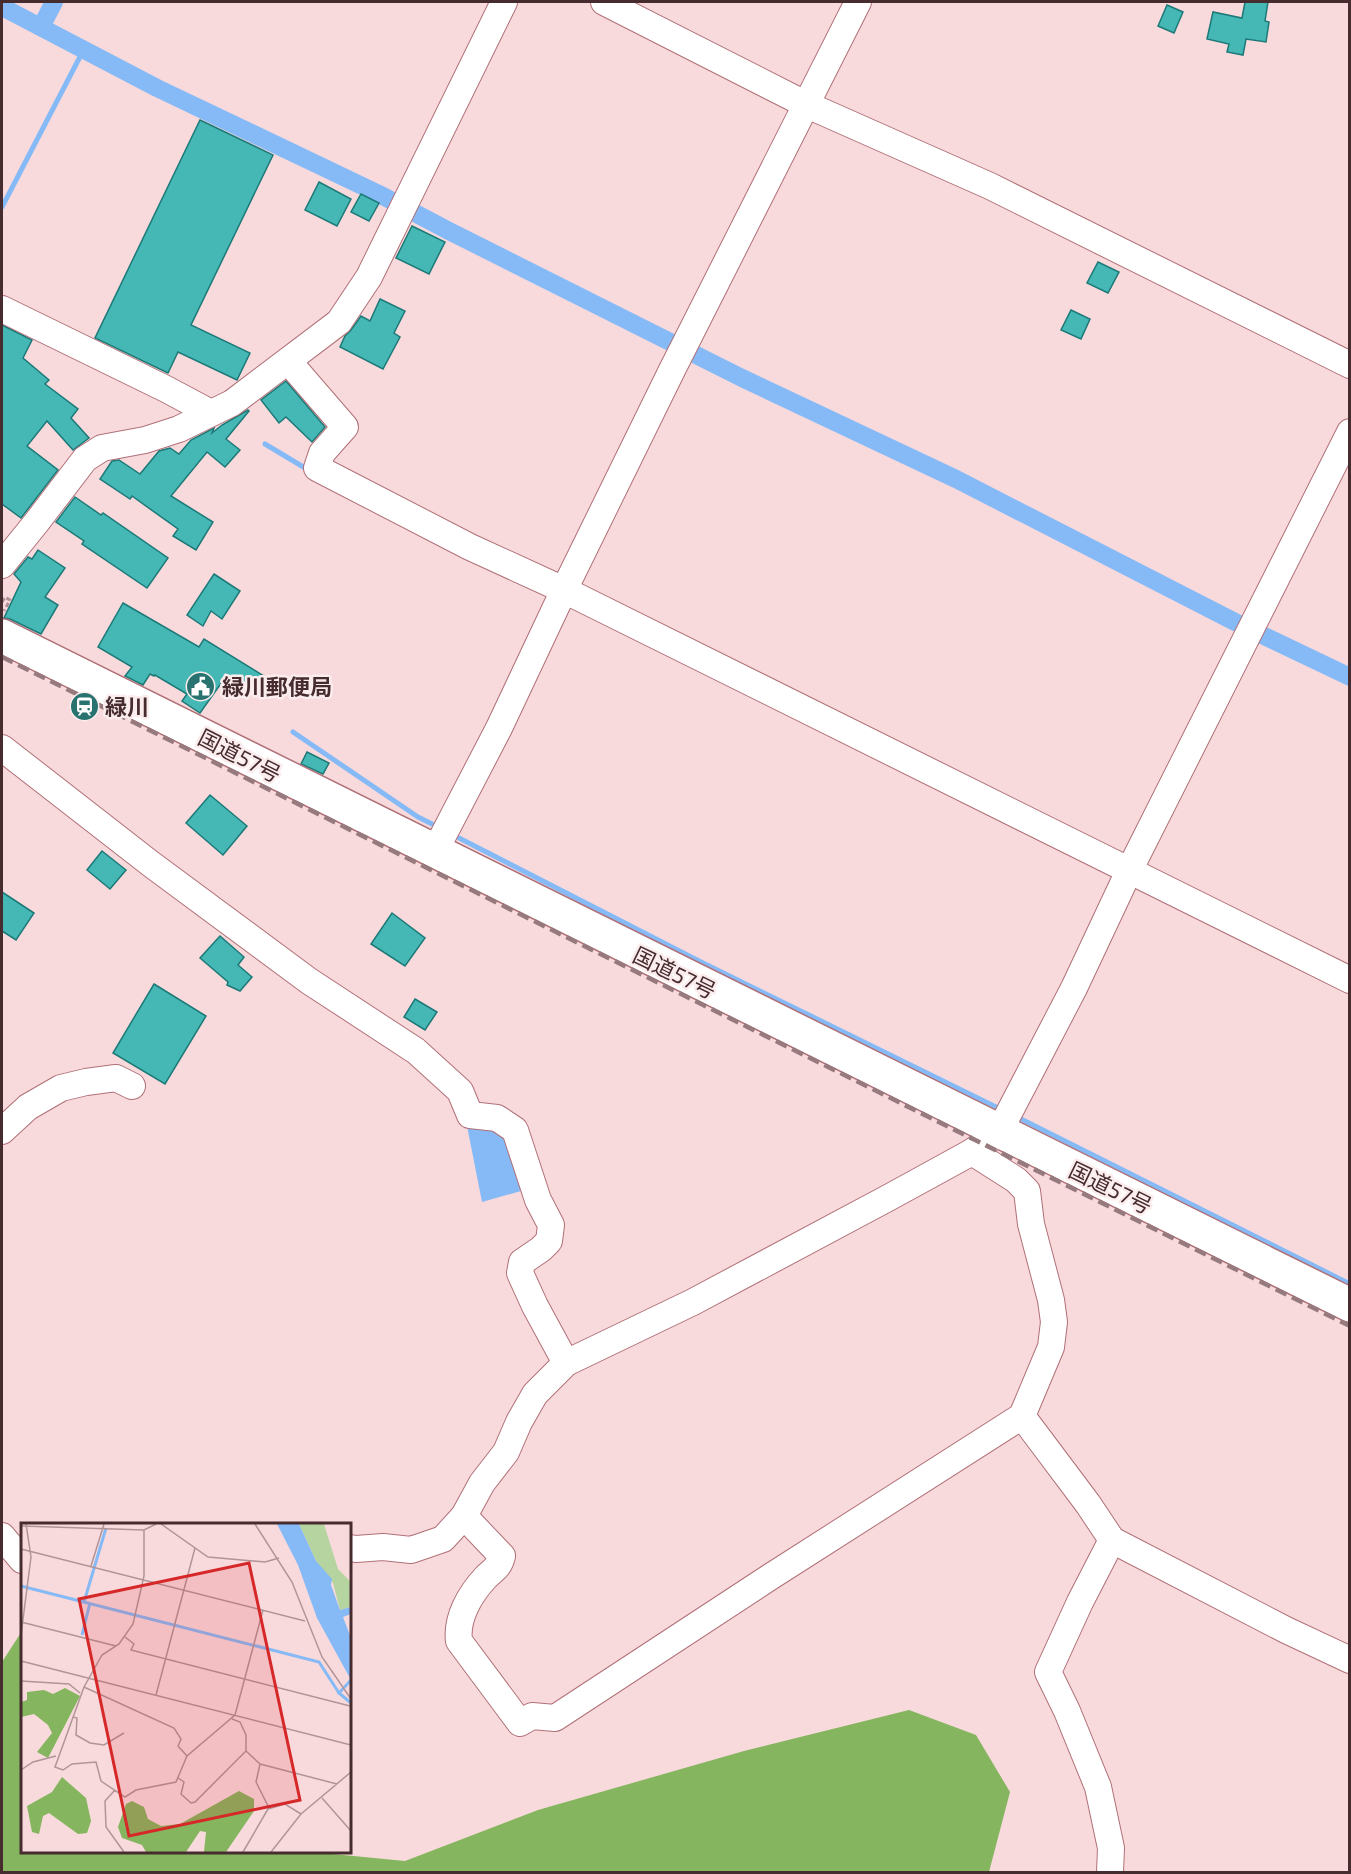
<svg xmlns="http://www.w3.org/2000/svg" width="1351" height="1874" viewBox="0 0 1351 1874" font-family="'Exo 2','Noto Sans JP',sans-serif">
  <rect width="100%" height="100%" fill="#f8dadd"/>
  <path fill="#85b55e" d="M22,1631V1852H312L405,1861L538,1810L744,1751L909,1710L976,1735L1010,1792L989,1872H2V1662Z"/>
  <path fill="#86baf6" d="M467,1126L495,1127L511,1134L528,1189L482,1202Z"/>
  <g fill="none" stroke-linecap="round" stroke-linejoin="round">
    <g stroke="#86baf6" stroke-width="5">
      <path d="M2,207L84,49"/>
      <path d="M265,444L310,471"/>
      <path d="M293,732L418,817L432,824"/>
      <path d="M459,838L699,961L996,1107"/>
      <path d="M1021,1119L1350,1284"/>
    </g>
    <g stroke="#86baf6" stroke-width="18">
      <path d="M2,7L157,88L379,194L449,231L742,378L956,479L1237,623L1350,677"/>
      <path d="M41,27L54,2"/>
    </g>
  </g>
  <g fill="#45b8b5" stroke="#1c7977" stroke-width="1.5">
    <path d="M1245,2H1268L1265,21L1269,22L1266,42L1246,39L1243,55L1227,52L1229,44L1207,39L1213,12L1242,18Z"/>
    <path d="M1167,5L1183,12L1174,33L1158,26Z"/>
    <path d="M200,120L273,155L191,325L250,353L237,380L178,352L168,373L95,338Z"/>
    <path d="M319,182L351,199L337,226L305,210Z"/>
    <path d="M361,194L379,203L369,221L351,212Z"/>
    <path d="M412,226L445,242L429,274L396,258Z"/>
    <path d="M1098,262L1119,272L1108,293L1087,283Z"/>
    <path d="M380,299L405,311L394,333L400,337L383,369L340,347L345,336L351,330L361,316L370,321Z"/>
    <path d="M1071,310L1090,319L1081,339L1061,330Z"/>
    <path d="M2,325L32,340L23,358L49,380L45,384L78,409L71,418L89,438L73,450L47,421L27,446L58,470L21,518L2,504Z"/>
    <path d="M286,381L325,427L312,442L286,417L279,423L261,400Z"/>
    <path d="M248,410L249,411L226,439L240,450L225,467L207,452L171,496L213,522L196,550L173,536L178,529L132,496L130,499L100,479L112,461L119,460L140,474L159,451L170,448L179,454L191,440L214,428L212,433L222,425Z"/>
    <path d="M75,497L101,515L103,513L168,558L147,588L82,544L84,541L56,522Z"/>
    <path d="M38,550L65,568L45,597L58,605L41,634L10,619L4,618L21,582L14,574L28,557L32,559Z"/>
    <path d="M214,574L240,591L222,619L211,611L203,626L187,615Z"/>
    <path d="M123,603L199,647L204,639L267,678L257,693L227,675L200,713L182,701L187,694L155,675L154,676L150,674L143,685L125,676L132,667L98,647Z"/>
    <path d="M307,752L329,763L323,774L301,764Z"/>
    <path d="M210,795L247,826L223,855L186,823Z"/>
    <path d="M102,851L126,870L110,889L87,870Z"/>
    <path d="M2,892L34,913L16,940L2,931Z"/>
    <path d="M392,913L425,938L405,966L371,944Z"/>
    <path d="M220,936L244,957L238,965L252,977L240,991L227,985L228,982L200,958Z"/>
    <path d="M154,984L206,1016L165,1084L113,1053Z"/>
    <path d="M415,999L437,1012L425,1030L404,1017Z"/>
  </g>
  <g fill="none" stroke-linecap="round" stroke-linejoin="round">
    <defs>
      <g id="minor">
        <path d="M604,2L805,104L990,186L1350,365"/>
        <path d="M2,309L166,389L211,413"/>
        <path d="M288,361L345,427L322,453L317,468L470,547L564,590L1350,980"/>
        <path d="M2,565L36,523L85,459L102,448L145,440L179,429L232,403L339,322L369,277L504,2"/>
        <path d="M2,748L151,864L309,981L416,1051L460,1091L470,1115L497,1118L515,1130L538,1200L551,1225L549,1241L541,1249L522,1262L520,1273L535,1306L566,1363"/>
        <path d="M434,853L499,728L564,590L672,370L858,2"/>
        <path d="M2,1131L28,1107L61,1088L86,1082L116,1078L132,1086"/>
        <path d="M1022,1416L1088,1504L1112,1540L1286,1630L1350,1660"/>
        <path d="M464,1516L502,1556C499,1568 494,1569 486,1577C470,1594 456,1618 459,1641L520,1723L532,1716L555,1718L770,1577L1022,1416L1051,1347L1054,1322L1051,1300L1031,1224L1027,1191L1016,1180L972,1152"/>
        <path d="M2,1536L22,1560"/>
        <path d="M350,1548L356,1549L383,1547L411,1550L443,1539L464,1516L482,1483L506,1452L519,1422L535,1394L566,1363L693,1302L888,1198L972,1152L999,1132L1074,988L1129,871L1350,432"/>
        <path d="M1110,1872L1111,1848L1098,1787L1067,1711L1048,1672L1080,1602L1112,1540"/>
      </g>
      <path id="highway" d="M2,636L1350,1305"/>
    </defs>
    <use href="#minor" stroke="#b07077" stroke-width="28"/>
    <use href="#highway" stroke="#b07077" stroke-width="36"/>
    <path stroke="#ae9194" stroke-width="3" stroke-dasharray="4.5 3" stroke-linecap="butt" d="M2,602L5,597L10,600L4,611"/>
    <use href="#minor" stroke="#fff" stroke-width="26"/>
    <use href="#highway" stroke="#fff" stroke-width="33"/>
    <path stroke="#967a7d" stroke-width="4.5" stroke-dasharray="12 6" stroke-linecap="butt" d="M2,657L1350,1326"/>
  </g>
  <defs>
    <symbol id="civic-disc" viewBox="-11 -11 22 22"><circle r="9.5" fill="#287270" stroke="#fbeced"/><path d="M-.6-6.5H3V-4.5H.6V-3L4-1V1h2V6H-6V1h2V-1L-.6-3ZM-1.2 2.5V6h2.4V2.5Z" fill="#fff"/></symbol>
    <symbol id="station-disc" viewBox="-11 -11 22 22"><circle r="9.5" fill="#287270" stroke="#fbeced"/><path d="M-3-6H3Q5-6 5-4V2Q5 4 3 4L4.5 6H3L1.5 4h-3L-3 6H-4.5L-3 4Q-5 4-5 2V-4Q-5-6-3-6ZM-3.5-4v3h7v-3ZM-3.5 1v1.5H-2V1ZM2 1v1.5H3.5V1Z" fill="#fff"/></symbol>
  </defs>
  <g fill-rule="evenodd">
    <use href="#civic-disc" x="184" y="670" width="33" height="33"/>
    <use href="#station-disc" x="68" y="690" width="33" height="33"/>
  </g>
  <g text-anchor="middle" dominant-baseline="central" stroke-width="5" stroke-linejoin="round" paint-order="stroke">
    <g font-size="22" font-weight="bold" fill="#472c2f" stroke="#fbeced" text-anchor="start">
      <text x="222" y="686">緑川郵便局</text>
      <text x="105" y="706">緑川</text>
    </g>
    <g font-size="22" fill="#472c2f" stroke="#fbeced">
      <text transform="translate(240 755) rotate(27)">国道57号</text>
      <text transform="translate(675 972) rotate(26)">国道57号</text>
      <text transform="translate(1111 1187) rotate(26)">国道57号</text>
    </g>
  </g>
  <g transform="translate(21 1523)">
    <rect width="330" height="330" fill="#f8dadd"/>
    <path d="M278,1H303L317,46L330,59V84L319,87L312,60L295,38Z" fill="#b6d4a0"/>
    <path d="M44,165L59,173L27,235L16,229L31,210L27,202L13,191L0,194V179L6,177V169L23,167L32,171ZM41,254L65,275L70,298L66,310L57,311L28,290L22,293L18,311L11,309L6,283L31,269ZM218,268L233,276V288L205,329H183L185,309L179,308L165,329H125L121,322L101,315L97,304L105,281L111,278L123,284L127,296L140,303L159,301Z" fill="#85b55e"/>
    <path d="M256,1H278L295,38L311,56L310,62L319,87L330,84V91L322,94L330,115V157L296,95L277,42Z" fill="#86baf6"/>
    <path fill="none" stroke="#86baf6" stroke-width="3" d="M0,63L298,139L318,170M63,79L85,5M61,112L69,80M330,157L318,170L330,180"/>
    <path fill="none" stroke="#b19497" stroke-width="1.5" d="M140,1L187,34L244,39L258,35M234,1L271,59L301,134L330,176M0,3L123,7L135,1M123,7V53L112,101L98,121L81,132L63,164L34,244L42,247L51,241L75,239L80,258L104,274L115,267L155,259L166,233L214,192L242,87M0,26L284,98M70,43L83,1M0,99L95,123M0,112L10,34L5,1M104,114L113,121L110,127L329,183M0,138L330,222M0,158L48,161L59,170M63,164L153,205L160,216L157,223L166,233M135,172L174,25M52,194L56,195L55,212L69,220L83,222L103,210M225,228L239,241L316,261M239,241L235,259L248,285M0,247L12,239L35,233M157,255L163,259L160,271L170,280L174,279L225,228V212L219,199L211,196M94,267L84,278L85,304L103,329M301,275L330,308M222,329L247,286L264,281L280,291M250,329L280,291L330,249"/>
    <path fill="#d62828" fill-opacity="0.15" stroke="#d62828" stroke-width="3" d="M228,40L279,277L108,313L58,76Z"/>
    <rect width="330" height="330" fill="none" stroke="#472c2f" stroke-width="3"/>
  </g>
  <rect width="1351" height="1874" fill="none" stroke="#472c2f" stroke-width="6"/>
</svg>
